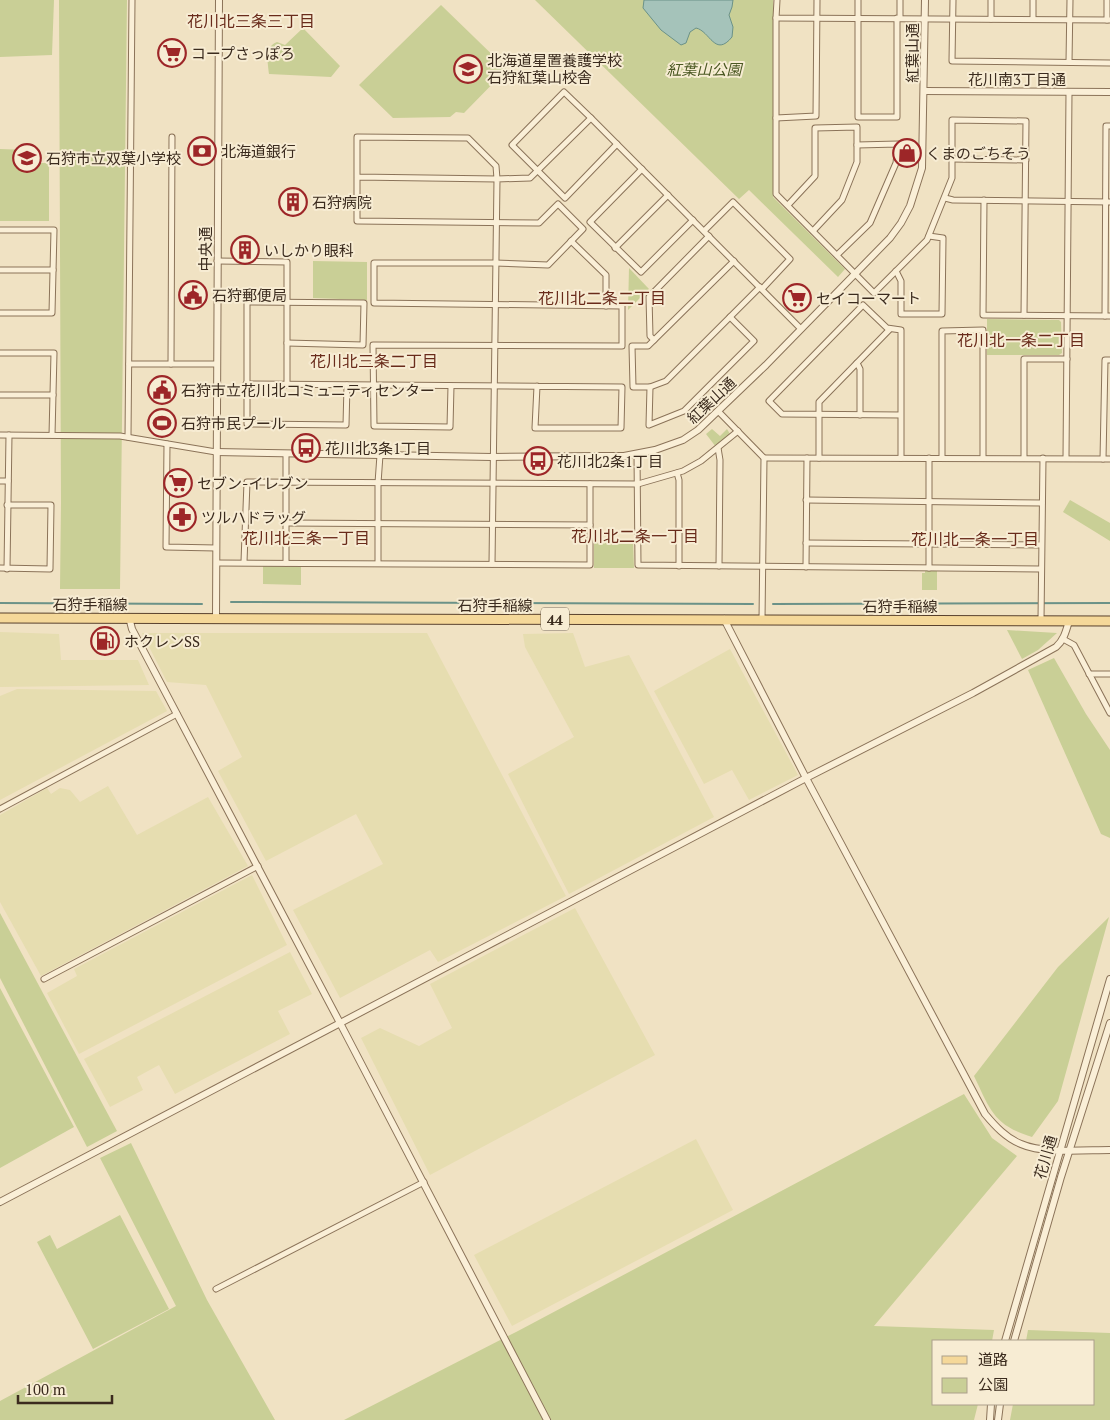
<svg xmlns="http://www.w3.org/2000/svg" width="1110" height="1420" viewBox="0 0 1110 1420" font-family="'PT Serif','Noto Sans JP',serif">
  <rect width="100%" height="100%" fill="#f0e2c3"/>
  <g fill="#e6ddb0">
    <path d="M0,632L59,634L61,660H138L149,685L0,687Z"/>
    <path d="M142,633H427L566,896L438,962L430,950L340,998L293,910L383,864L356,814L266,861L218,771L242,757L206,685L167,682Z"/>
    <path d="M573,633L585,667L629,655L714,817L569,894L508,774L574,737L525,647L523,634Z"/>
    <path d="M730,649L798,775L749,800L732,770L704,784L654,691Z"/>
    <path d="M17,689L156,691L167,711L0,800V696Z"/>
    <path d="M108,786L137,835L208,797L248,866L41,976L0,902V815L47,788L51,794L60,788L70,790L80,802Z"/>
    <path d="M252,875L287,945L79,1054L47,993L77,976L74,969Z"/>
    <path d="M575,908L655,1055L430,1175L361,1038L380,1028L419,1046L452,1028L430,984Z"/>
    <path d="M290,952L312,994L278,1011L290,1034L175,1094L159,1065L137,1077L143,1090L110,1107L84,1059Z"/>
    <path d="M696,1139L733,1210L512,1326L474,1255Z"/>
  </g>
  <g fill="#c9cf96">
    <path d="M0,0H54L52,55L0,57Z"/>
    <path d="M59,0H127L120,589H60L61,503Z"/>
    <path d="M535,0H773V197L845,269L838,277L749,190L739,199Z"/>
    <path d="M441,5L507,69L464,113L456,112L450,117L393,118L359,85Z"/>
    <path d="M303,28L340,66L331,77L269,74C268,63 264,47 277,42L285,45Z"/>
    <path d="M0,149L28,150V163H49V221H0Z"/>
    <path d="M313,261L367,262V300L313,298Z"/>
    <path d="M629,268L649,289L628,310Z"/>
    <path d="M987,319L1059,320L1061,322L1062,353L1059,355H987Z"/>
    <path d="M712,429L720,436L727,429L730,434L716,447L706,434Z"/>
    <path d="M1070,500L1110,523V541L1063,512Z"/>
    <path d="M633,541L634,568H594V542Z"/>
    <path d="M263,566H301V585L263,584Z"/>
    <path d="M925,571H937V590H922V573H925Z"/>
    <path d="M1007,630L1057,633L1038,650L1022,659Z"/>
    <path d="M1054,658L1086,714L1110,750V838L1101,834L1028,670Z"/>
    <path d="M0,913L117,1131L87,1147L0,978Z"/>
    <path d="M1109,917L1058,1101L1032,1137C993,1125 990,1109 974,1076L1058,967Z"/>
    <path d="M0,988L74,1127L0,1168Z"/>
    <path d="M964,1094L992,1138L1017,1156L874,1326L994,1330L992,1341H934V1404H978L974,1420H344L518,1331Z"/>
    <path d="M131,1143L207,1300L275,1420H0V1401L176,1306L100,1158Z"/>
    <path d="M120,1215L169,1309L93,1349L37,1242L50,1235L57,1249Z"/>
    <path d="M1028,1330L1110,1333V1420H1010L1013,1404H1094V1341H1026Z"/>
  </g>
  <path fill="#a5c3ba" stroke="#6b9288" d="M644,0H733L732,7L729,15L733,27L732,37C715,58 710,31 696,28L690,32L686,43L681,45L661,30L643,8Z"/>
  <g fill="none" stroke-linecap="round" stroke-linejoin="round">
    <g stroke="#6b9288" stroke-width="2">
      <path d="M231,602L753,604"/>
      <path d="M0,603L202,604"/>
      <path d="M773,604L1110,603"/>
    </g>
    <defs>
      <g id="minor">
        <path d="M777,0L776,18L1110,20"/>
        <path d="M858,0V117H897V18"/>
        <path d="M900,0V18"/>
        <path d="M953,0L952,61L1110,63"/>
        <path d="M1107,0V20"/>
        <path d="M776,18V194L874,293L927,240L952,178V120L1026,121L1024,315"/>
        <path d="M991,19V0"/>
        <path d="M1033,19V0"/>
        <path d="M1069,62L1070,0"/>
        <path d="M591,118L564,92L512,145L565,198L617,144"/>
        <path d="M776,118L816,116L817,0"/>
        <path d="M952,159L1026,160"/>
        <path d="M642,169L590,222L641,272L693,220"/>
        <path d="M357,177L497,179L496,166L468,138L357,137V221L539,223L558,204L583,229L548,265L495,263H374V303L622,306V346L373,345L374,426L450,427L451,386"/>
        <path d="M945,198L953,200L1110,202"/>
        <path d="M984,200L983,315L1110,316"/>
        <path d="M788,205L815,176V128L857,127V162L842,200L813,231"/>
        <path d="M0,230H54L52,313H0"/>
        <path d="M704,231L733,202L790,259L762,289"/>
        <path d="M571,241L606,275V306"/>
        <path d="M615,248L668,195"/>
        <path d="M837,255L870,223L896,163L898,144L857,145"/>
        <path d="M217,261L287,262V385"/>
        <path d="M734,261L648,346H632L633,387H650L666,381L760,287"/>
        <path d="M0,270H53"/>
        <path d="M896,271L901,281V314H942L943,238L929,236"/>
        <path d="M1105,316L1106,126H1110"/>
        <path d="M654,340L650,336L649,297L709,236"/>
        <path d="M287,343L363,345L364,303L247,302V424L346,425L347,385"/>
        <path d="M0,353H54L52,435"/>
        <path d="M857,363L860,369V415"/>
        <path d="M129,364H216"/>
        <path d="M171,364L172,137"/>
        <path d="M246,384L622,387L621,428H535L537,386"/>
        <path d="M650,387L649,425L684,411L754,341L730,317"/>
        <path d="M0,395H53"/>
        <path d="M718,411L764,458L762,620"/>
        <path d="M0,435L120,436L216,452"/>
        <path d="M128,437L132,0"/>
        <path d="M167,444L166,547L216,548"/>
        <path d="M718,448L720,460L719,566"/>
        <path d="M637,454L638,565L1040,569"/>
        <path d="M764,458L1110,459"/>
        <path d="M819,458V402L890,329"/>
        <path d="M901,458V330L887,328L863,305L769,401L782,414L901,415"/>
        <path d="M942,458V331L983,330V458"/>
        <path d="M1024,458V359H1067"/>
        <path d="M1066,458L1069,92"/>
        <path d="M1103,459L1105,360H1110"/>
        <path d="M677,473L679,480V566"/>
        <path d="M0,481H8"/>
        <path d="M806,500L1042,503"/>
        <path d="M287,523L590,525"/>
        <path d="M806,543L1041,545"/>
        <path d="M244,562L247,482L638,484L683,471L701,461L738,431"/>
        <path d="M217,563L590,565V484"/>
        <path d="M286,563V454"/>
        <path d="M378,563V483L380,455"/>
        <path d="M492,564L497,179L530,178L591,118L801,329"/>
        <path d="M806,567L807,458"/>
        <path d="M0,568L50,569L51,505H7"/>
        <path d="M929,568V458"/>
        <path d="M7,569L9,435"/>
        <path d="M1041,620L1043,458"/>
        <path d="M1063,639L1074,645L1110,713"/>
        <path d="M1089,674H1110"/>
        <path d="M0,809L177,714"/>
        <path d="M44,979L258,866"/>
        <path d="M216,1289L424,1182"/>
      </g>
      <g id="tertiary">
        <path d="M924,91L1110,92"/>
        <path d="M216,452L492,457L602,456H624L655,450L683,440L698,430L766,365L890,238L901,223L910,206L922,168L925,0"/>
        <path d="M129,617L132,629L340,1023L547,1420"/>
        <path d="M216,617L219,0"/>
        <path d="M724,619L806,778L985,1114C995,1126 1006,1138 1021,1144C1043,1154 1085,1150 1110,1150"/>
        <path d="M0,1202L806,778L973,693L1056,647C1064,640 1066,631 1069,621"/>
        <path d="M1005,1341L1110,979"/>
        <path d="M1014,1341L1061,1177L1110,1023"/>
        <path d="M990,1420L991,1404"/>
        <path d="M998,1420L1000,1404"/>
      </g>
      <path id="primary" d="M0,618L1110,621"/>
    </defs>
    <use href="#minor" stroke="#8b7359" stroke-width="7"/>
    <use href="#tertiary" stroke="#8b7359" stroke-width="8"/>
    <use href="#primary" stroke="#59412d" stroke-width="11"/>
    <use href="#minor" stroke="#faefd7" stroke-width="5"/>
    <use href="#tertiary" stroke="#faefd7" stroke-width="6"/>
    <use href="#primary" stroke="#f5d899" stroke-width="9"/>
  </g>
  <defs>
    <symbol id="supermarket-ring" viewBox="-11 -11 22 22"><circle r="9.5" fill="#f7ecd3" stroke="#9d2628" stroke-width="1.5"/><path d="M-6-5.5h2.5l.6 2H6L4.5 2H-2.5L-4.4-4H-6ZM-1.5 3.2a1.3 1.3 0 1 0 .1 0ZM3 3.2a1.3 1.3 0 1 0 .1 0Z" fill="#9d2628"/></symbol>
    <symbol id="school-ring" viewBox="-11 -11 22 22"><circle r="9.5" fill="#f7ecd3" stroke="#9d2628" stroke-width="1.5"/><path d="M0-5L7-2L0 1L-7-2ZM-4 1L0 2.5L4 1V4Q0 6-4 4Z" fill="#9d2628"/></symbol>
    <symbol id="bank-ring" viewBox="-11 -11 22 22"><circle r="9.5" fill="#f7ecd3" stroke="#9d2628" stroke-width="1.5"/><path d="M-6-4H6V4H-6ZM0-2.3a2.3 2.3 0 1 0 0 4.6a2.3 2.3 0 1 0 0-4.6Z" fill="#9d2628"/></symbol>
    <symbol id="shop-ring" viewBox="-11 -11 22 22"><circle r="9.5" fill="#f7ecd3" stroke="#9d2628" stroke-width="1.5"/><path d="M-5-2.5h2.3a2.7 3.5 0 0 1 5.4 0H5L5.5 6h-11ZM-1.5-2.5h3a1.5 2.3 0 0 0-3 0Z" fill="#9d2628"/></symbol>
    <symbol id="building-ring" viewBox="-11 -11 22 22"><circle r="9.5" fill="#f7ecd3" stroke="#9d2628" stroke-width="1.5"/><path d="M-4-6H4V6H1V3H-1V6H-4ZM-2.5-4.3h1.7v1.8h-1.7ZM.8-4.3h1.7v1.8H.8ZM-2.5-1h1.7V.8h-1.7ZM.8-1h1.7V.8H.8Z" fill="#9d2628"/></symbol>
    <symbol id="civic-ring" viewBox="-11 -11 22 22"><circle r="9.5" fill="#f7ecd3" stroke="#9d2628" stroke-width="1.5"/><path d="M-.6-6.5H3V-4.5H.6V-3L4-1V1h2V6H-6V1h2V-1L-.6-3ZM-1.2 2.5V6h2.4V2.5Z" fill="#9d2628"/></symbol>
    <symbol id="stadium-ring" viewBox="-11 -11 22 22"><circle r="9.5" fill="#f7ecd3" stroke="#9d2628" stroke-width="1.5"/><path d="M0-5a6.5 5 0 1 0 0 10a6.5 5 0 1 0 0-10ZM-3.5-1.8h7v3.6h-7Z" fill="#9d2628"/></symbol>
    <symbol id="bus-ring" viewBox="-11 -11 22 22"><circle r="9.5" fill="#f7ecd3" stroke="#9d2628" stroke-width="1.5"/><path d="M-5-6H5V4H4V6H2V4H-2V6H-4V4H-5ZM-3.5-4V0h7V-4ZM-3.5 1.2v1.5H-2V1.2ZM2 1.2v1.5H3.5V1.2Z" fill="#9d2628"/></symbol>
    <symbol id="pharmacy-ring" viewBox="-11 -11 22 22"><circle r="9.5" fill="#f7ecd3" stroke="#9d2628" stroke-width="1.5"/><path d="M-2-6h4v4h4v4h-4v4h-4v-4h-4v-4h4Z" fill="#9d2628"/></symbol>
    <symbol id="fuel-ring" viewBox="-11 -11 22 22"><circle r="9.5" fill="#f7ecd3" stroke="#9d2628" stroke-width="1.5"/><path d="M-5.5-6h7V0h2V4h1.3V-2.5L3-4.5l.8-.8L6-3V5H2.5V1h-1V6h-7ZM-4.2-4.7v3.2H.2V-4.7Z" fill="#9d2628"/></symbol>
  </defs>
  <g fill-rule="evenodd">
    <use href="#supermarket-ring" x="156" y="37" width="32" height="32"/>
    <use href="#school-ring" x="452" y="53" width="32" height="32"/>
    <use href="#bank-ring" x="186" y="135" width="32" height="32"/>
    <use href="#shop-ring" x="891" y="137" width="32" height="32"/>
    <use href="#school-ring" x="11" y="142" width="32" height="32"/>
    <use href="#building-ring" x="277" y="186" width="32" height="32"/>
    <use href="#building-ring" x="229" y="234" width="32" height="32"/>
    <use href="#civic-ring" x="177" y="279" width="32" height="32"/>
    <use href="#supermarket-ring" x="781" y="282" width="32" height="32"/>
    <use href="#civic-ring" x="146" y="374" width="32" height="32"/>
    <use href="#stadium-ring" x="146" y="407" width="32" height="32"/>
    <use href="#bus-ring" x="290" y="432" width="32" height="32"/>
    <use href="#bus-ring" x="522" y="445" width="32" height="32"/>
    <use href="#supermarket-ring" x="162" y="467" width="32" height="32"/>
    <use href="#pharmacy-ring" x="166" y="501" width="32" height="32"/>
    <use href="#fuel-ring" x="89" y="625" width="32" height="32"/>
  </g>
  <g text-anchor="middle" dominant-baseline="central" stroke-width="4" stroke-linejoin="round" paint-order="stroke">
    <rect fill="#f7ecd3" stroke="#736554" stroke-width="1" x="541" y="607.5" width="28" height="23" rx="4"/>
    <g font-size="14" font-weight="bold" fill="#3b2b1e">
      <text x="555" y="619">44</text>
    </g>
    <g font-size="15" fill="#3b2b1e" stroke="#f7ecd3" text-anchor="start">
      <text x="191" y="53">コープさっぽろ</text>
      <text x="487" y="60">北海道星置養護学校<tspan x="487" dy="17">石狩紅葉山校舎</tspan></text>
      <text x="221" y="151">北海道銀行</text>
      <text x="926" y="153">くまのごちそう</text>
      <text x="46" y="158">石狩市立双葉小学校</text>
      <text x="312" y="202">石狩病院</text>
      <text x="264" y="250">いしかり眼科</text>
      <text x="212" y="295">石狩郵便局</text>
      <text x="816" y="298">セイコーマート</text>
      <text x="181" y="390">石狩市立花川北コミュニティセンター</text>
      <text x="181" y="423">石狩市民プール</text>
      <text x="325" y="448">花川北3条1丁目</text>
      <text x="557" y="461">花川北2条1丁目</text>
      <text x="197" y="483">セブン-イレブン</text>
      <text x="201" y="517">ツルハドラッグ</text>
      <text x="124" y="641">ホクレンSS</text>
    </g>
    <g font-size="15" fill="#3b2b1e" stroke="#f7ecd3">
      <text transform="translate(912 53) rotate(-90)">紅葉山通</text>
      <text x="1017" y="79">花川南3丁目通</text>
      <text transform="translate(205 249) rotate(-90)">中央通</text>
      <text transform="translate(711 400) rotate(-43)">紅葉山通</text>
      <text x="90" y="604">石狩手稲線</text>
      <text x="495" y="605">石狩手稲線</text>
      <text x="900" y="606">石狩手稲線</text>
      <text transform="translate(1045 1157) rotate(-74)">花川通</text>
    </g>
    <g font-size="15" font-style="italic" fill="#4b5823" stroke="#f7ecd3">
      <text x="704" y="69">紅葉山公園</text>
    </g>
    <g font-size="16" fill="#692b1b" stroke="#f7ecd3">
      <text x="251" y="21">花川北三条三丁目</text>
      <text x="602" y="298">花川北二条二丁目</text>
      <text x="1021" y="340">花川北一条二丁目</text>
      <text x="374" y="361">花川北三条二丁目</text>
      <text x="635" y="536">花川北二条一丁目</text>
      <text x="306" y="538">花川北三条一丁目</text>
      <text x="975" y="539">花川北一条一丁目</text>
    </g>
  </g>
  <rect x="932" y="1340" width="162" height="65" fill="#f7ecd3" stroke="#ac9f8b"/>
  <rect x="942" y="1356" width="25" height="8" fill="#f5d899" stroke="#ac9f8b"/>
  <text x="978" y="1365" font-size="15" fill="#3b2b1e">道路</text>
  <rect x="942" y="1378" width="25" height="15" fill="#c9cf96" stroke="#ac9f8b"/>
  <text x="978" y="1390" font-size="15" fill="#3b2b1e">公園</text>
  <path d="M18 1395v8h94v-8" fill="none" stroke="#3b2b1e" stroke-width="2.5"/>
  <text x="25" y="1395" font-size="15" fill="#3b2b1e" stroke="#f7ecd3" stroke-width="4" paint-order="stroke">100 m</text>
</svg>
